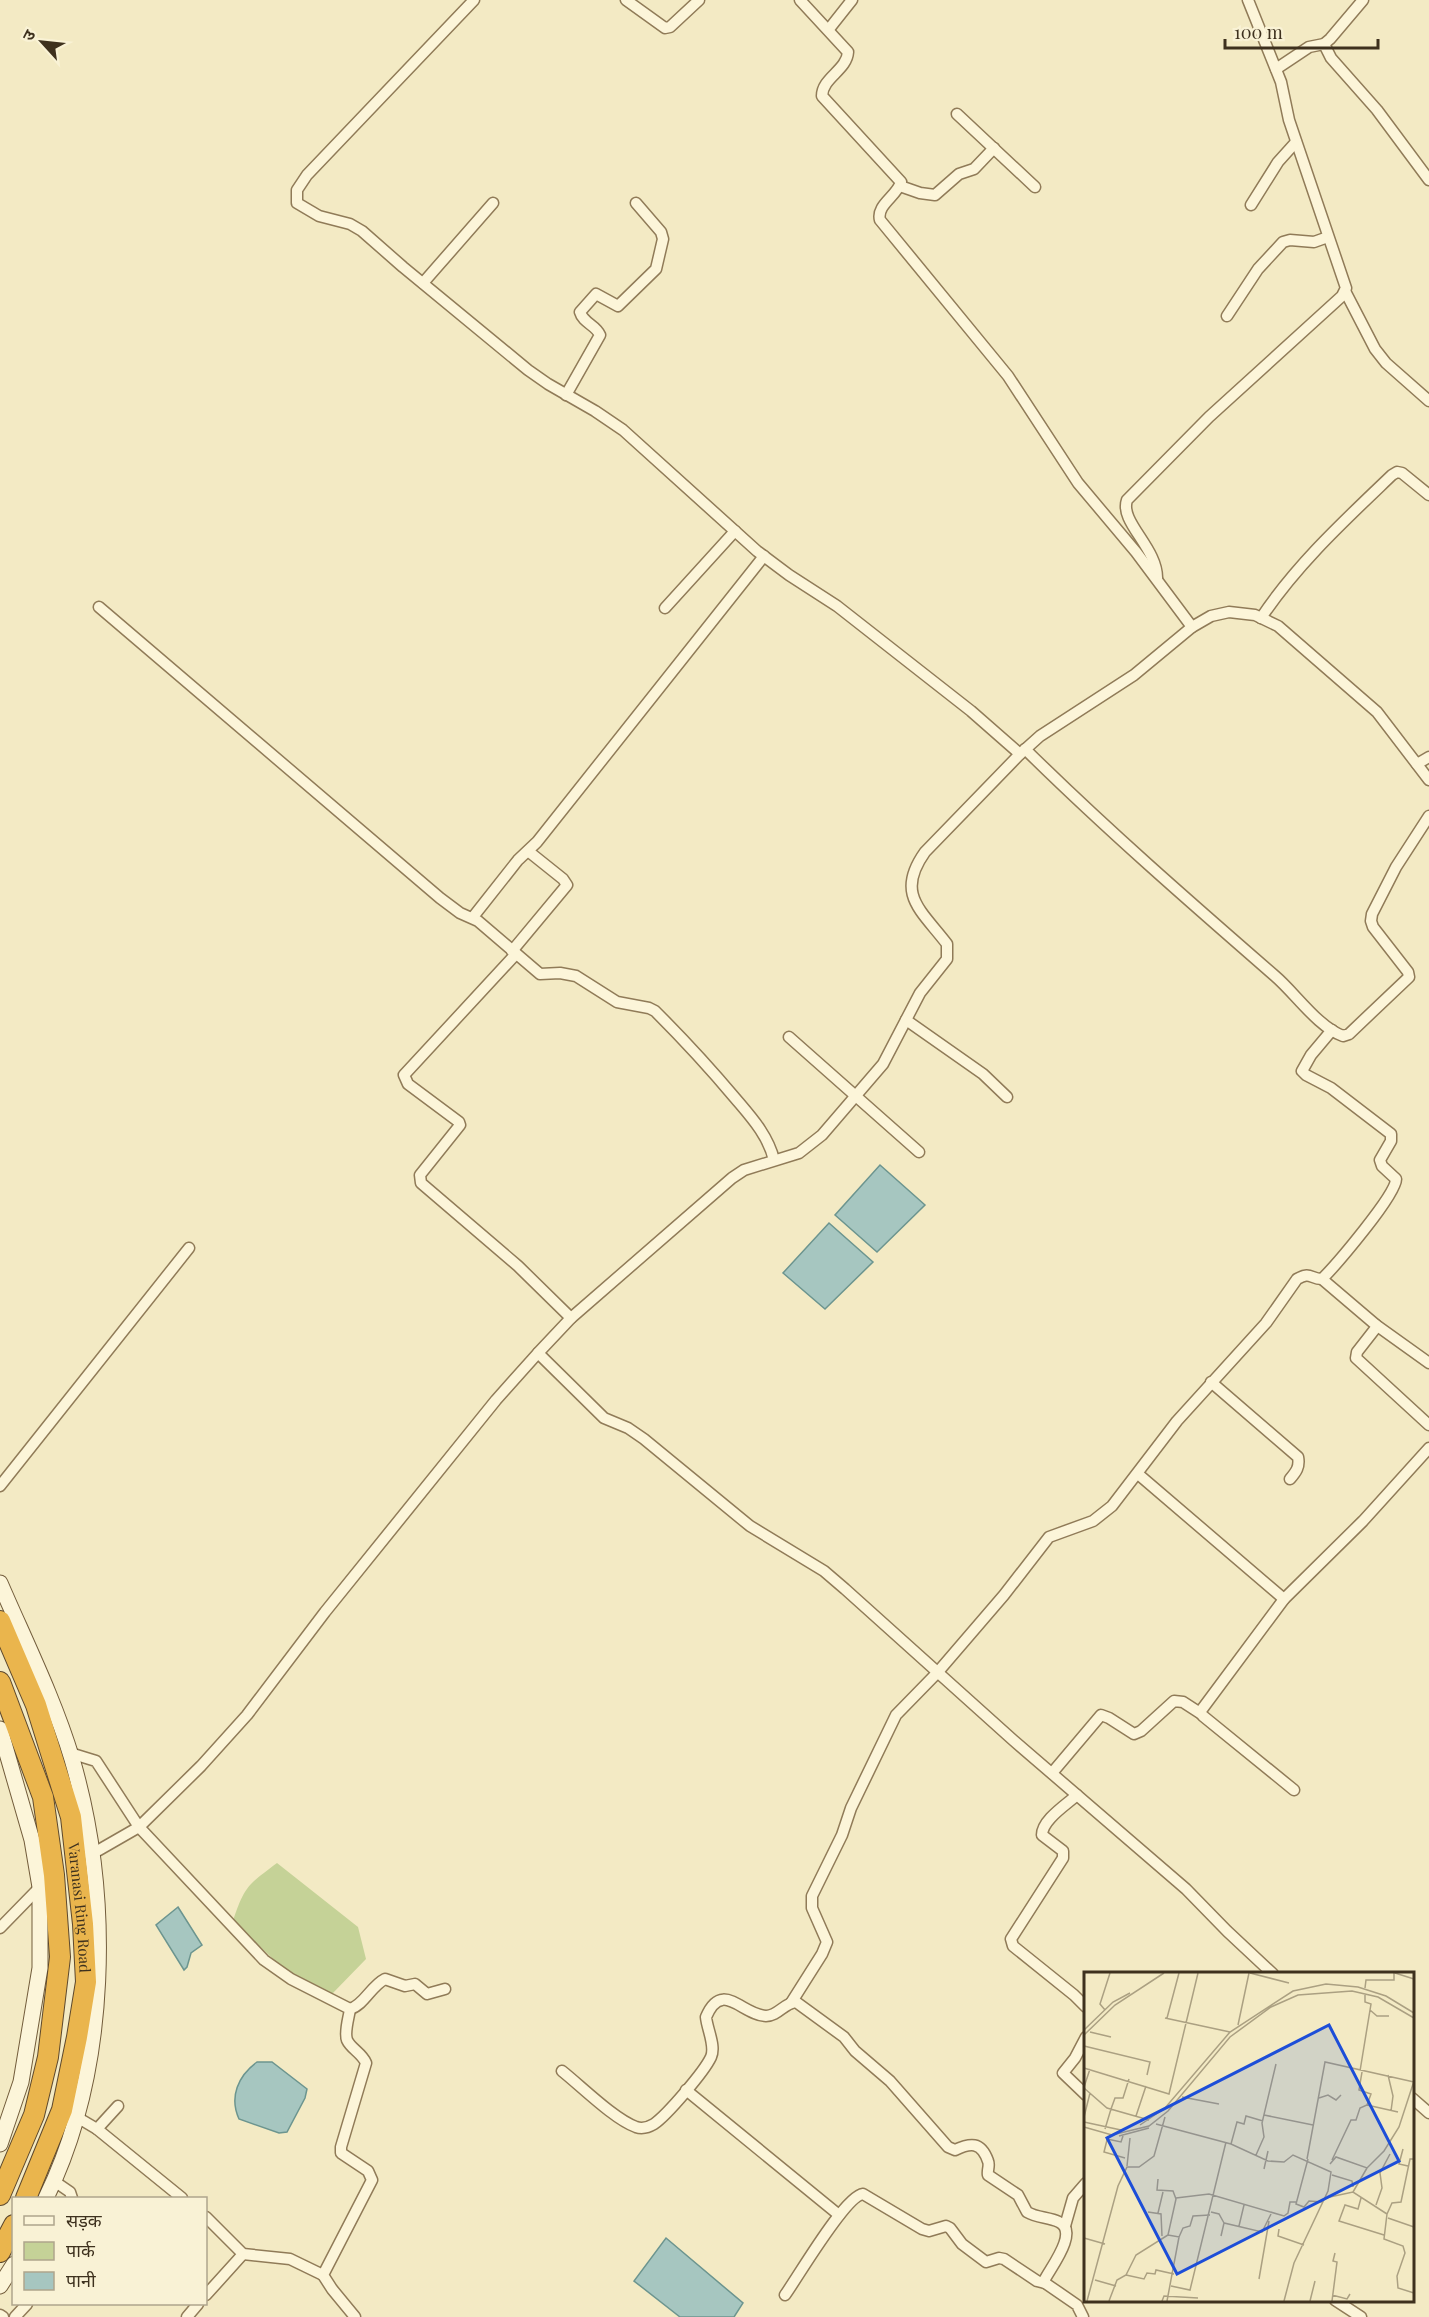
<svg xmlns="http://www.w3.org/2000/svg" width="1429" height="2317" viewBox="0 0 1429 2317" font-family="'Playfair Display','Noto Sans Devanagari',serif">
  <rect width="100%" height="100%" fill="#f3eac4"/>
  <path fill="#c5d297" d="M277,1863L358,1927L366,1959L332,1994L289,1974L233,1921C245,1885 248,1885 277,1863Z"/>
  <g fill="#a6c6c0" stroke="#6c958f" stroke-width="1.5">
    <path d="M880,1165L925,1205L877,1252L835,1215Z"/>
    <path d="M829,1223L873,1262L825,1309L783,1273Z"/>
    <path d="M178,1907L202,1945L191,1953L187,1967L184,1970L156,1925Z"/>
    <path d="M257,2062H272L307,2089L305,2098L287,2132L279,2133L239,2119C229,2097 238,2076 257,2062Z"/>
    <path d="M666,2238L743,2303L734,2317H680L634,2281Z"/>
  </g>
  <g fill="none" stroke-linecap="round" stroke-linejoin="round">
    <defs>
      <g id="street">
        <path d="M474,0L307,175L297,190V203L319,216L350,224L362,231L403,267L528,370L548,384L595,411L623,430L757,551L789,575L837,606L971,711L1020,754"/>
        <path d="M626,0L665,28L670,27L699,0"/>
        <path d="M800,0L848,52C847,70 822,78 822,96L901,182C897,196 876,205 880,220L1008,376L1078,483L1136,552L1192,627"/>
        <path d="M829,29L852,0"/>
        <path d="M1324,44L1331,58L1377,110L1429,180"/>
        <path d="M1276,69L1309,47L1324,44L1330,39L1363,0"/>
        <path d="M957,114L1035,187"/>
        <path d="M900,186L920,193L935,195L959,174L974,169L994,148"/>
        <path d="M1251,205L1278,162L1296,142"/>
        <path d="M423,283L493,203"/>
        <path d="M1345,291L1375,349L1386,363L1429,401"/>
        <path d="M1227,316L1258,269L1283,242L1290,240L1314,242L1328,237"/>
        <path d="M566,395L600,335C596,325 583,323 580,312L596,294L618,306L656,269L663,239L661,232L636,203"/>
        <path d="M1157,579C1158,548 1119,522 1127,500L1209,417L1342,296L1346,288L1289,120L1281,82L1248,0"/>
        <path d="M99,607L440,898L460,913L478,921L540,974L560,973L576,976L617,1002L649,1008L655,1011C683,1039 709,1067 735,1098C751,1117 768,1135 774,1160"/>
        <path d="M665,608L735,531"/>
        <path d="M1261,618C1297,564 1345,520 1392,475L1397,472L1402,473L1429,495"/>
        <path d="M1025,749C1105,828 1190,902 1275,976C1295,993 1318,1027 1343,1036L1349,1034L1409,977L1408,972L1373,927L1371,921L1372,914L1396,867L1429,816"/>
        <path d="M1417,764L1429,757"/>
        <path d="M473,917L518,860L537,842L764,556"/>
        <path d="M512,951L567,885L563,879L528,851"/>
        <path d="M515,955L404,1075L408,1084L459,1122L460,1125L420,1175L421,1183L518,1266L571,1318"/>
        <path d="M906,1020L983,1074L1007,1097"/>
        <path d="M789,1037L919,1152"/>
        <path d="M1322,1279L1376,1325L1375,1329L1357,1352L1356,1358L1429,1425"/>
        <path d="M1376,1325L1429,1363"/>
        <path d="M538,1353L604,1418L628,1428L644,1439L750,1526L824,1571L845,1589L1013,1740L1186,1889L1227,1931L1273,1974"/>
        <path d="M1211,1382L1298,1457C1300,1467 1296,1472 1290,1479"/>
        <path d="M1138,1474L1284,1599"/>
        <path d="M0,1486L189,1248"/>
        <path d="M70,1753L96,1761L139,1827L264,1960L291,1979L350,2009C349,2017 344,2032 347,2040C351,2049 362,2053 366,2063L341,2147V2153L368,2171L372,2180L323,2275L332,2289L355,2317"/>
        <path d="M1052,1773L1101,1715L1109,1718L1134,1734L1141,1731L1174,1701L1183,1702L1200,1713"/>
        <path d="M1294,1790L1203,1716L1200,1712L1284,1599L1363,1521L1429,1448"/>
        <path d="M1077,1795C1066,1805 1042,1820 1042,1835L1063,1851V1858L1011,1939L1013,1946L1074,1995L1086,2007"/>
        <path d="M92,1854L139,1827L201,1766L247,1715L325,1612L496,1400L538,1353L571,1318L732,1178L744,1170L799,1153L822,1135L883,1064L920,993L947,959V944C921,910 895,894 925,852L1020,754L1040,736L1134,675L1192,627L1211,616L1229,612L1255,615L1278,626L1377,712L1429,780"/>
        <path d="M0,1928L40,1887"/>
        <path d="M791,2003L822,1954L827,1942L812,1908V1896L842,1835L851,1808L896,1715L937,1673L1004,1595L1049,1537L1093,1521L1112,1506L1177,1421L1266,1323L1297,1279C1311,1271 1310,1279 1322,1279C1336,1265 1396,1195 1396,1179L1382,1166L1380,1160L1391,1141V1134L1331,1088L1306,1075L1302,1071L1311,1055L1332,1030"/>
        <path d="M350,2009C364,2005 371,1986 385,1979L405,1986L415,1984L427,1994L445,1989"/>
        <path d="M1086,2037L1075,2058L1063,2073L1086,2095"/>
        <path d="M562,2071C581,2086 614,2119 636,2127C642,2129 649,2127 654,2124C667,2115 704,2072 711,2057C716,2046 707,2029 706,2017C722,1979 742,2015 766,2016C778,2016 784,2003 796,2002L844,2037L855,2051L890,2081L948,2147L955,2150C970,2143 981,2141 988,2161C990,2166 987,2170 988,2175L1018,2195L1027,2212C1037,2218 1049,2217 1059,2222C1079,2231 1052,2266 1045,2279V2283L1077,2305L1083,2317"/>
        <path d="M686,2090L839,2215"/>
        <path d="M1412,2098L1429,2113"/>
        <path d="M75,2116L97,2129L118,2106"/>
        <path d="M97,2129L182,2198"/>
        <path d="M54,2181L70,2192L72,2198"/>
        <path d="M206,2217L243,2254L290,2259L323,2275"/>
        <path d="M1065,2226L1073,2198L1086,2183"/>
        <path d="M206,2295L243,2254"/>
        <path d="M785,2295C798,2277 845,2196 863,2194L922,2229L929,2231L946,2226L950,2228L962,2244L986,2262L999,2258L1004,2259L1037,2281L1045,2283"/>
        <path d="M1335,2300L1361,2317"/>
        <path d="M0,2315L3,2317"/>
        <path d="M15,2317L27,2304"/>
        <path d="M187,2317L198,2304"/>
      </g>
      <g id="secondary">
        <path d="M0,1583C25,1641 54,1699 72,1759C112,1896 109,2069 46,2198"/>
        <path d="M0,1729L32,1840L40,1887V1968L21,2082L0,2144"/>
        <path d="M0,2286L14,2264"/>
      </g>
      <g id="highway">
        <path id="s1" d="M0,1621L36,1705L71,1817L83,1924L86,1982L77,2037L62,2110L26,2198"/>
        <path d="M0,1682L43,1797L54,1875L60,1957L48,2057L34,2115L0,2195"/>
        <path d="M0,2252L14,2225"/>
      </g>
    </defs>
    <use href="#street" stroke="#907b58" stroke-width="13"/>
    <use href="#secondary" stroke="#725c3b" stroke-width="17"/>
    <use href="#highway" stroke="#5d482d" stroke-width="22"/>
    <use href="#street" stroke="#fcf5d9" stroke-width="10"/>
    <use href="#secondary" stroke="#fcf5d9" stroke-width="15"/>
    <use href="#highway" stroke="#eab54d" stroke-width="20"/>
  </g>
  <g text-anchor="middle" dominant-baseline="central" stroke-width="4.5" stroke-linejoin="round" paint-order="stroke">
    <g font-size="15" fill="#3e311e" stroke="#f9f2d5">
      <text stroke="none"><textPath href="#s1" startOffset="300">Varanasi Ring Road</textPath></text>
    </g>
  </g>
  <g transform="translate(1084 1972)">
    <rect width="330" height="330" fill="#f3eac4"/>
    <path fill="none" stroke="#aba082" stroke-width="1.5" d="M166,1L205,11M311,1L330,7M281,16L282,8H310V1M21,38L16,32L26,1M286,38L293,44H305M81,46L146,60M83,46L95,1M154,53L165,1M0,58L29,30L46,21M6,60L27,65M0,63L31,33L80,1M0,74L66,90L63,103M0,96L85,122L114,1M276,99L287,32L281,30V23M304,103L309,124L307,139M0,115L6,97M0,116L23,136L65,148M98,125L135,132M235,126L244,123L252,128L257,123M283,133L314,140M27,137L31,126H39L45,107M180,143L229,153M52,144L62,114M0,145L6,121M0,150L37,158M72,152L147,172L184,189L200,190L209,183L247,200L244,219L210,291L200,329M56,153L81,136L146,60L209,19L242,12L274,15L302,24L330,41M0,155L28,163L65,154L84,139L146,65L187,35L214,23L268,19L294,25L330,46M21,157L27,137M24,164L20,180L41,186M35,164L65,156M23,167L37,170L39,164M147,172L153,150L160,152L162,144L179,149M319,177L315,192L324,194M172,183L180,165L178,151L192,92M223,187L241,90L330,110M224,187L212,232L220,235L225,229L239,230M248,188L267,148H272L276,136L283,133L287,122L275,118L278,100M246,192L252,185L283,196L300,179L315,155L330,109M43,194L46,166M180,197L184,179M248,203L268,209L269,215M269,220L283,196M92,226L125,222L200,244L204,241L206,230H212M241,226L269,220L303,242L300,267L319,274L321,281L313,304L314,316L330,321M277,226L274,237L261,233L255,249L300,263M292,233L298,216L296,201L306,182M64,240L77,242L78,264M127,240L135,242L140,251M74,241L79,220M303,242L308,231L317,230L326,187H330M304,246L330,255M155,254L160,233M195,257L194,264L220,273M84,263L95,265L99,256L106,254L109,244L126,243M137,264L140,251L178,260L187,242M0,266L21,272M42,303L60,307L63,301L71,302L72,298L90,302M175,307L185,249M11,308L32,314M87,314L106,318L142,170M248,323L263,327L266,322M3,329L34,214L43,195H55L70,184L81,145M25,329L33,308L42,303L52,283L84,263L92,227L89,219L73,218L74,207M78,329L80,324L114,326M83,329L95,265M226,329L231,309M248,329L253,290L249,289L251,281"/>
    <path fill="#1d4ed8" fill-opacity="0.15" stroke="#1d4ed8" stroke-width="3" d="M245,53L315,189L93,302L23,166Z"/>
    <rect width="330" height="330" fill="none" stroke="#3e311e" stroke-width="3"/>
  </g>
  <rect x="12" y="2197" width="195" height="108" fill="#f9f2d5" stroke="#aea58c" stroke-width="1.5"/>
  <rect x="24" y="2216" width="30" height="9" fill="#fcf5d9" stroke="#aea58c" stroke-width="1.5"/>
  <text x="66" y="2227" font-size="18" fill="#3e311e">सड़क</text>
  <rect x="24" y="2242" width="30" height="18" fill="#c5d297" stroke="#aea58c" stroke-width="1.5"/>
  <text x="66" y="2257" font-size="18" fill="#3e311e">पार्क</text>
  <rect x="24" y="2272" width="30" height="18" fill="#a6c6c0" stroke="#aea58c" stroke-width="1.5"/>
  <text x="66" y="2287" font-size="18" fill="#3e311e">पानी</text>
  <g transform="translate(42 42) rotate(297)" stroke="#f9f2d5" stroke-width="4.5" paint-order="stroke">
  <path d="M0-4.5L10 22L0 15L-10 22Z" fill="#3e311e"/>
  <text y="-9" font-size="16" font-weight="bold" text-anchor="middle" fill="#3e311e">उ</text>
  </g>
  <path d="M1225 39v9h153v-9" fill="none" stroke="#3e311e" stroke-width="3"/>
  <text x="1234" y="39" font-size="18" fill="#3e311e" stroke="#f9f2d5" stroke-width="4.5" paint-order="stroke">100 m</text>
</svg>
